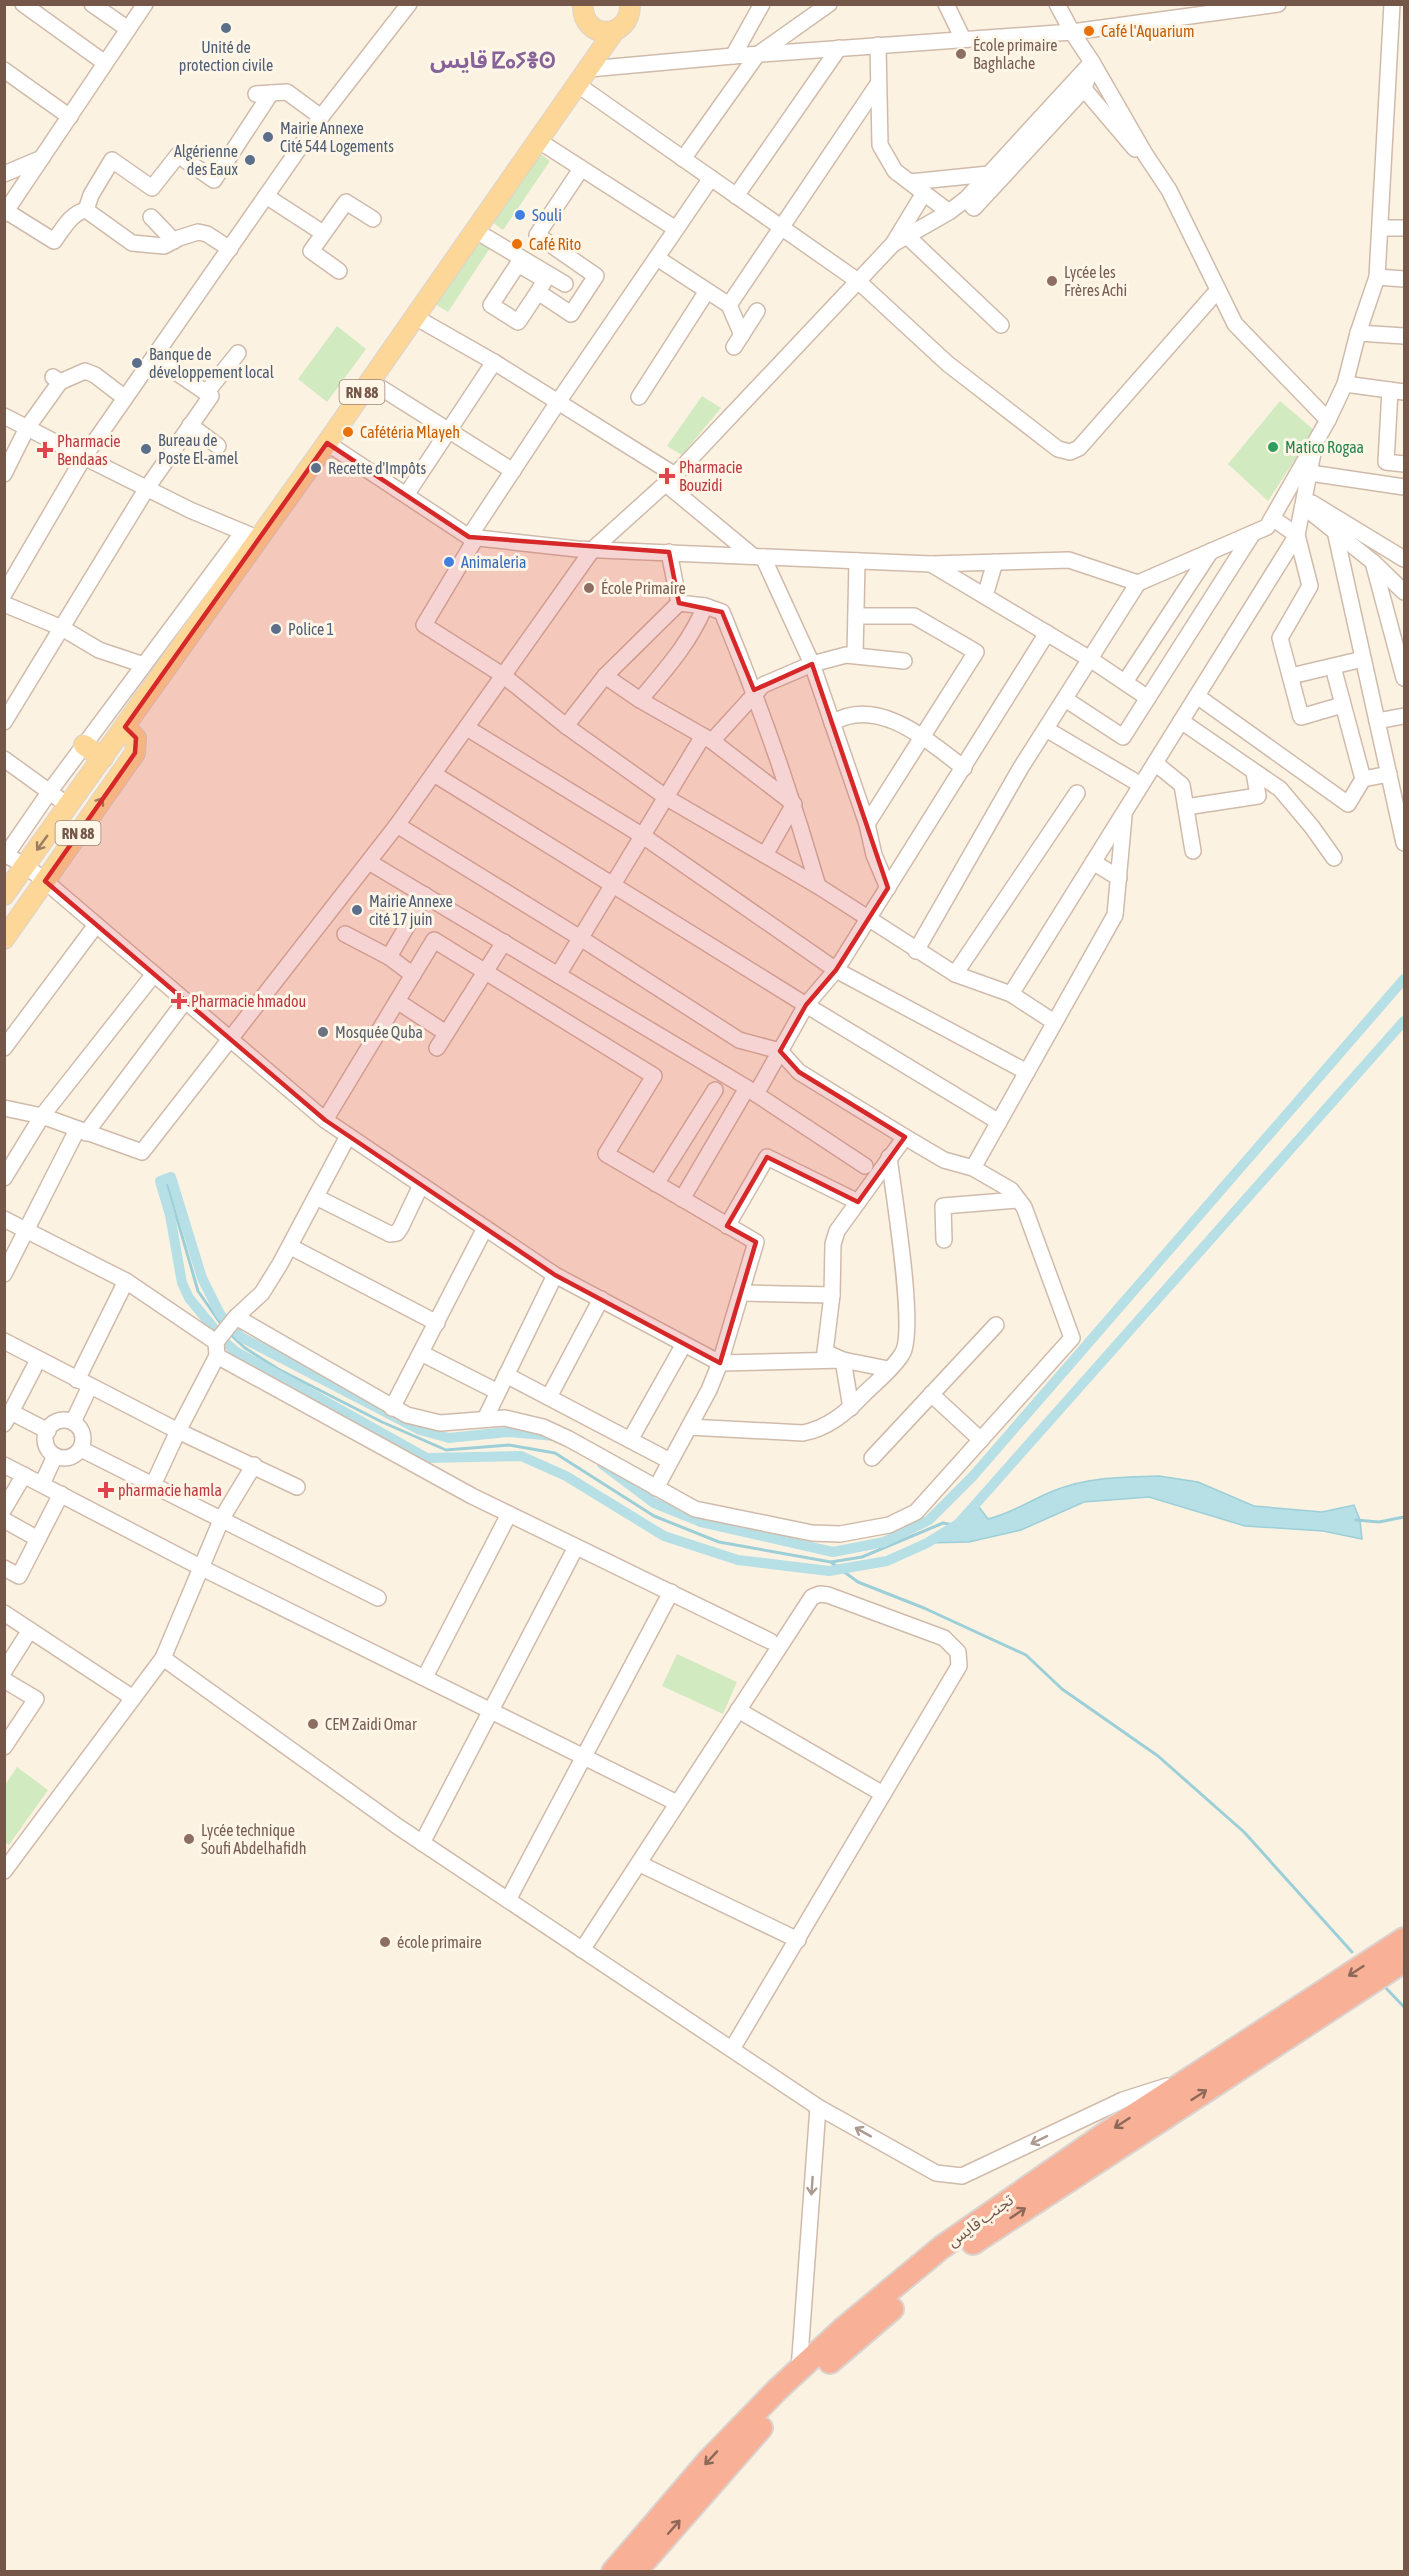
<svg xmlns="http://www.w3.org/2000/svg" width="1409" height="2576" viewBox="0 0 1409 2576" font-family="'Asap Condensed','Noto Sans Arabic','Noto Sans Tifinagh',sans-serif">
  <rect width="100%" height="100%" fill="#fcf2e2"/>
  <g fill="#d1eac0">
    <path d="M539,153L550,161L503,230L492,222Z"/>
    <path d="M476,240L490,248L448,312L435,304Z"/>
    <path d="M337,326L366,349L327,402L298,379Z"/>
    <path d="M702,396L721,408L682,455L667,446Z"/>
    <path d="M1280,401L1314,430L1268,501L1228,464Z"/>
    <path d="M677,1654L737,1682L723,1714L662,1686Z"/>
    <path d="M17,1767L48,1790L9,1845L5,1842V1785Z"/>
  </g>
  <path fill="#b6dfe6" stroke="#9ccfd8" stroke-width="1.5" d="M1159,1476L1198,1482L1254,1506L1322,1512L1354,1505L1360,1520L1362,1539L1323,1531L1245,1526L1149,1497L1084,1502L1021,1530L969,1542L927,1543L958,1524L976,1503L988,1519C1012,1513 1031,1500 1053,1491C1087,1477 1122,1477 1159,1476Z"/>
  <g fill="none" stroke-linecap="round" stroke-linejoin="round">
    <g stroke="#9ccfd8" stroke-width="3">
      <path d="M167,1184L198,1291L223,1327"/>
      <path d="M230,1334L245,1348L278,1369L382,1422L446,1450L509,1445L555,1453L654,1516L719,1542L831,1562L862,1557L943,1523L958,1526"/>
      <path d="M1356,1520L1379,1522L1404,1517"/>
      <path d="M832,1563L858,1582L924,1608L1026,1655L1062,1689L1158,1756L1244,1832L1352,1952"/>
      <path d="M1384,1986L1404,2007"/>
    </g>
    <g stroke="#b6dfe6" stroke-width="10">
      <path d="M555,1436L507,1432L449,1438L420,1430L241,1337L220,1314L202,1278L171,1177L160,1181L170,1215L182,1283L189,1298L226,1343L235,1351L427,1458L521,1456L566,1476L664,1536L738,1560L829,1571L887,1561L927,1543L958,1524L1404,1021"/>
      <path d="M602,1464L654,1503L701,1522L833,1552L884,1542L929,1520L973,1476L1404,979"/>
    </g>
    <defs>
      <g id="minor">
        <path d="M23,4L105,63"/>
        <path d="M92,4L128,29"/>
        <path d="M946,4L963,39"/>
        <path d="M1278,4L1072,32L1092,62L1145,154L1169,190L1235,324L1328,420L1345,384L1358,333L1377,277L1392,4"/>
        <path d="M878,45L880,145L895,171L924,193"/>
        <path d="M733,56L762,4"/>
        <path d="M589,69L733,56L1072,32L1057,4"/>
        <path d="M4,70L70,117"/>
        <path d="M578,85L858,281L948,364L1058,449L1070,452L1079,448L1218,290"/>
        <path d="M1084,89L1135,149"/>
        <path d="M256,94L287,92L321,117"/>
        <path d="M539,141L676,229"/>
        <path d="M683,159L757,55L829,4"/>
        <path d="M4,174L42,158"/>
        <path d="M910,182L989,174"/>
        <path d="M266,196L323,233"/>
        <path d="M736,196L839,48"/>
        <path d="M966,199L974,208L1084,89L1090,69"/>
        <path d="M86,210L91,195L112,160L152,188L178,155L214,180L271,93"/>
        <path d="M6,211L54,241C63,229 71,213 86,210L132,243L164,246L179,238L198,232L207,234L230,249"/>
        <path d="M949,212L924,193L893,244L949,212L966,199L1092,62"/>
        <path d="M4,214L145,4"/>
        <path d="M151,217L174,241"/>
        <path d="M1380,228H1404"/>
        <path d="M476,231L565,284"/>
        <path d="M907,236L1001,325"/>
        <path d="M657,258L729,305L742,335"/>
        <path d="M339,271L311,251L346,202L373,219"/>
        <path d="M1377,277L1404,279"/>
        <path d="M538,292L545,280L518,264L491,305L518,322L538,292L571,314L596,276L537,235L581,169"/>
        <path d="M729,305L878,84"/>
        <path d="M1358,333L1404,336"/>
        <path d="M734,347L757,311"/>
        <path d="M53,377L60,382L85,371L95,375L125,398"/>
        <path d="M370,381L513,471"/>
        <path d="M1345,384L1404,392"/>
        <path d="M1390,390L1386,462L1404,464"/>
        <path d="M206,393L238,353"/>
        <path d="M639,397L707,291"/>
        <path d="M4,416L84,457L321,117L409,4"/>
        <path d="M190,425L218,446"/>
        <path d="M327,443L469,537L577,549L931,564L1069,560L1138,583"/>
        <path d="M1310,473L1404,487"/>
        <path d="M4,474L27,428L60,382"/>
        <path d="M675,475L893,244"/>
        <path d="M666,484L753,556"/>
        <path d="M406,495L494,362"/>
        <path d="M1312,503L1404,559"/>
        <path d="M1303,506L1373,562L1404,592"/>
        <path d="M1272,518L1297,535L1313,453"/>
        <path d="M1335,531L1404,843"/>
        <path d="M469,537L558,402L711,178"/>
        <path d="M476,538L424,625L504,676L566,726L667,798L818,886L955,974L1011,994L1054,1022"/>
        <path d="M669,552L679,603"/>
        <path d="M763,557L812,664L867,824L874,855L888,888"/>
        <path d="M1373,562L1404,678"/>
        <path d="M931,564L1090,659L1148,698"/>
        <path d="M4,594L84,457L190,510L250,535"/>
        <path d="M985,596L995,562"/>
        <path d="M4,604L62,628L99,650L144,665"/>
        <path d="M856,616H914L976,652L867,824"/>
        <path d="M855,655L857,561"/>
        <path d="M1333,667L1363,779"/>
        <path d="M605,676L640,700L712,741L794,804L765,855"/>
        <path d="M1291,676L1363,659"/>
        <path d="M1125,682L1211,551"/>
        <path d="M1197,696L1348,804L1363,779L1389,774"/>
        <path d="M1065,699L1123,737L1253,533"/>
        <path d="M640,700C665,670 690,643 705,606"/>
        <path d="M1181,721L1280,789L1312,827L1334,858"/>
        <path d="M1377,721L1404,716"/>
        <path d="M4,722L147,488L211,396L154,357"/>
        <path d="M832,723C878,695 928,741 964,768"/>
        <path d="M566,726L605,676L679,603L705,606L722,612C759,702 791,793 818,886"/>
        <path d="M467,728L643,836L836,970L1027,1072"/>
        <path d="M1046,729L1141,785"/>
        <path d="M712,741L763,685L812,664L846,655L904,661"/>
        <path d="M4,759L69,806"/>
        <path d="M1155,763L1182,785L1193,851"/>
        <path d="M434,774L806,1005L999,1122"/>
        <path d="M1186,807L1258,796L1254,772"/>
        <path d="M4,854L26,866L45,881L325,1120L555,1275L720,1363L843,1360L888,1369"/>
        <path d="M6,855L50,791L243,532"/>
        <path d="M369,862L747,1088L865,1166"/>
        <path d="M1093,862L1119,878"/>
        <path d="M345,934L389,957L413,975"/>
        <path d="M916,951L1020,769L1138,583L1267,527L1328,420"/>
        <path d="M389,957L425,895"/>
        <path d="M955,974L1077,793"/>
        <path d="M558,975L703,736"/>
        <path d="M1011,994L1297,535L1310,586L1280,638L1301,717L1342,705"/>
        <path d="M397,1001L446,1033"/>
        <path d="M4,1048L96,925"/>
        <path d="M437,1048L504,942"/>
        <path d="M756,1094L806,1005L836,970L1047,633"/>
        <path d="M4,1108L42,1116L142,1152L397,825L593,549L675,475L494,362L415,317"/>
        <path d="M325,1120L434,940L654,1076L606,1154L756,1242L720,1363L709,1390L656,1488"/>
        <path d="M86,1133L185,1001"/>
        <path d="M973,1168L1115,915L1124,816"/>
        <path d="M4,1178L42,1116L154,974"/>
        <path d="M656,1184L715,1090"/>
        <path d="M316,1197L390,1234L397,1233L401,1227L421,1185"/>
        <path d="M682,1199L747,1088"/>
        <path d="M4,1219L126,1281L216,1342L217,1356L178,1431L153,1485"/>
        <path d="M727,1226L767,1157L858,1202"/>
        <path d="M944,1240L943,1206L1017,1200"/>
        <path d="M291,1247L437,1323"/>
        <path d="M4,1274L77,1130"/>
        <path d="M741,1293L832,1295"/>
        <path d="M236,1317L407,1415L440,1423L505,1418L543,1427L569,1439L695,1509L812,1533L840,1534L889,1525L916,1512L1072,1338L1024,1207L1011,1190L973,1168L944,1160L905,1137L799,1072L780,1051L739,1040L582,939L397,825"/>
        <path d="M4,1341L178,1431L297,1487"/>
        <path d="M216,1342L236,1317L262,1293L280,1264L348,1136"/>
        <path d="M421,1353L498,1392"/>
        <path d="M217,1356L472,1496L770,1641"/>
        <path d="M506,1375L670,1461"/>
        <path d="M77,1380L126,1281"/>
        <path d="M931,1394L981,1440"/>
        <path d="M549,1397L601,1299"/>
        <path d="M392,1408L485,1228"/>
        <path d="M851,1408L843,1360L825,1352L832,1295L833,1244L837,1231L905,1137"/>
        <path d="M11,1412L38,1360"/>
        <path d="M485,1419L555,1275"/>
        <circle cx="64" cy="1439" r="19"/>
        <path d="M73,1422L90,1386"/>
        <path d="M4,1424L11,1412L48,1431"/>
        <path d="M689,1427L803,1433C828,1428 846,1413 864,1394C876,1382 893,1369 902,1354C917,1332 893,1191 889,1157"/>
        <path d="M630,1440L684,1344"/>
        <path d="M81,1449L378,1598"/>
        <path d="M872,1458L996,1325"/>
        <path d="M4,1465L200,1567L677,1803"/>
        <path d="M42,1484L55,1456"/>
        <path d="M4,1509L24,1475"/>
        <path d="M4,1520L38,1539"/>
        <path d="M4,1568L19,1576L61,1494"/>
        <path d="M4,1613L133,1698"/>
        <path d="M163,1658L397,1826L818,2107L936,2173L962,2176L1123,2100L1167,2086"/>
        <path d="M4,1671L30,1630"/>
        <path d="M425,1677L509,1514"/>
        <path d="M4,1680L36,1699L4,1747"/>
        <path d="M738,1710L883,1794"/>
        <path d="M422,1843L576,1547"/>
        <path d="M640,1864L798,1940"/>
        <path d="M4,1871L163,1658L222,1518L254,1465"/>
        <path d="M508,1900L671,1592"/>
        <path d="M582,1950L812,1597L820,1594L828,1595L944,1638L958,1652L959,1666L732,2049"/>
        <path d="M799,2370L818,2107"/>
      </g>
      <g id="major">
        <path d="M583,4C581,41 631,41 630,4"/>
        <path d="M84,745L103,758"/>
        <path d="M4,895L327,443L615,30"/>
        <path d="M4,939L135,753L136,738L125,727"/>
      </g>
      <g id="highway">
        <path d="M973,2243L1404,1961"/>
        <path d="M830,2362L892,2309"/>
        <path d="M613,2572L709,2460L777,2390L844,2328L942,2247L1102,2136L1404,1939"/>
        <path d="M635,2572L761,2428"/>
      </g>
    </defs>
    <use href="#minor" stroke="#d0bbab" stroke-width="18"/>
    <use href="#major" stroke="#dbd3cf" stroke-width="22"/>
    <use href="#highway" stroke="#dbd3cf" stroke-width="26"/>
    <use href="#minor" stroke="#fff" stroke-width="15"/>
    <use href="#major" stroke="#fdd798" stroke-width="20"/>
    <use href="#highway" stroke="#f8b097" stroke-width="22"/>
  </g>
  <defs><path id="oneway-shaft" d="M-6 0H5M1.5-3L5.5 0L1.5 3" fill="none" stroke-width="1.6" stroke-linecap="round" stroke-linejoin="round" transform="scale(1.5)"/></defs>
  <g stroke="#9d7d60">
    <use href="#oneway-shaft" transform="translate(98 805) rotate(-55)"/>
    <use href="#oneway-shaft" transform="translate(42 843) rotate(126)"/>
  </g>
  <g stroke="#8e6958">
    <use href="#oneway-shaft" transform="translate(1356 1971) rotate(147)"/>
    <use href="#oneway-shaft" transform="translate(1199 2095) rotate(-33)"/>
    <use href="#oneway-shaft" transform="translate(1122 2123) rotate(147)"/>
    <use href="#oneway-shaft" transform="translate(1018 2213) rotate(-34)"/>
    <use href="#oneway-shaft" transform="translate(711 2458) rotate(133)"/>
    <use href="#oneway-shaft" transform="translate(674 2527) rotate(-49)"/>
  </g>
  <g stroke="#ac9a91">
    <use href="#oneway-shaft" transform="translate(863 2132) rotate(-151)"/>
    <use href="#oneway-shaft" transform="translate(1039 2140) rotate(154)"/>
    <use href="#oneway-shaft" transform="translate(812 2186) rotate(94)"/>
  </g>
  <path fill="#d62828" fill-opacity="0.2" stroke="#d62828" stroke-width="4.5" stroke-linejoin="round" d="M327,443L469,537L669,552L679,603L722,612L754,690L812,664L888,888L836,970L806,1005L780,1051L799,1072L905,1137L858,1202L767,1157L727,1226L756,1242L720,1363L555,1275L325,1120L45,881L135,753L136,738L125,727Z"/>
  <g fill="#5c6f8a" stroke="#fff6e8" stroke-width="2">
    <circle cx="226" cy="28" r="6"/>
    <circle cx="268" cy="137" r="6"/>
    <circle cx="250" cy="160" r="6"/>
    <circle cx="137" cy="363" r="6"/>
    <circle cx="146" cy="449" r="6"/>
    <circle cx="316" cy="468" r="6"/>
    <circle cx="276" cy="629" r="6"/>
    <circle cx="357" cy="910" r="6"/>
  </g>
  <g fill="#e8710a" stroke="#fff6e8" stroke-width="2">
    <circle cx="1089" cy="31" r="6"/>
    <circle cx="517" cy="244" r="6"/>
    <circle cx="348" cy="432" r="6"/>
  </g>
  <g fill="#8d6e63" stroke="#fff6e8" stroke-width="2">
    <circle cx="961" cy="54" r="6"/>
    <circle cx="1052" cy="281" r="6"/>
    <circle cx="589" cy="588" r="6"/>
    <circle cx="313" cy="1724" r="6"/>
    <circle cx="189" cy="1839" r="6"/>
    <circle cx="385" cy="1942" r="6"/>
  </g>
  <g fill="#3f7fe0" stroke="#fff6e8" stroke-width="2">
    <circle cx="520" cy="215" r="6"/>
    <circle cx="449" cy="562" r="6"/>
  </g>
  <circle fill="#2e9e5b" stroke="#fff6e8" stroke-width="2" cx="1273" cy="447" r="6"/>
  <g fill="#e0444e" stroke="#fff6e8" stroke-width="2">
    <path d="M42 441h6v6h6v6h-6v6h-6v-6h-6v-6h6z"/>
    <path d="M664 467h6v6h6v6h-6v6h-6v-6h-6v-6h6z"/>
    <path d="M176 992h6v6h6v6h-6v6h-6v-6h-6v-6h6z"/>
    <path d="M103 1481h6v6h6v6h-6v6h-6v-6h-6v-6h6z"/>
  </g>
  <circle fill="#6b7280" stroke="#fff6e8" stroke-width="2" cx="323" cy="1032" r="6"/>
  <g text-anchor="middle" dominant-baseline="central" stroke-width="6" stroke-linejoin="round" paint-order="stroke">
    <g fill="#fff6e8" stroke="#9e8778" stroke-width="1.5">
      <rect x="339.5" y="380" width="45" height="24" rx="4.5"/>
      <rect x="55.5" y="821" width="45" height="24" rx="4.5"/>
    </g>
    <g font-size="15" font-weight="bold" fill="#745748">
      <text x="362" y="392">RN 88</text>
      <text x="78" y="833">RN 88</text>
    </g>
    <g font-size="16" fill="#c56008" stroke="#fff6e8" text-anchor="start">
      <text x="1101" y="31">Café l'Aquarium</text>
      <text x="529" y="244">Café Rito</text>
      <text x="360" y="432">Cafétéria Mlayeh</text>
    </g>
    <g font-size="16" fill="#785e54" stroke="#fff6e8" text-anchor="start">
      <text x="973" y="45">École primaire<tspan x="973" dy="18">Baghlache</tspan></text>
      <text x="1064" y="272">Lycée les<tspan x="1064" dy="18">Frères Achi</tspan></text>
      <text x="601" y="588">École Primaire</text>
      <text x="325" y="1724">CEM Zaidi Omar</text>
      <text x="201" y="1830">Lycée technique<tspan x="201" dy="18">Soufi Abdelhafidh</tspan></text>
      <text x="397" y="1942">école primaire</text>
    </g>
    <g font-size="16" fill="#4e5e75" stroke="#fff6e8" text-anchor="start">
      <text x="226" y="47" text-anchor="middle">Unité de<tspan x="226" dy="18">protection civile</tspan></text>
      <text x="280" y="128">Mairie Annexe<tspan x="280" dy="18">Cité 544 Logements</tspan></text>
      <text x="238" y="151" text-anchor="end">Algérienne<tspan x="238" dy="18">des Eaux</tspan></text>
      <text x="149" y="354">Banque de<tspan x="149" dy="18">développement local</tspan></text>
      <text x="158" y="440">Bureau de<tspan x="158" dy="18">Poste El-amel</tspan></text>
      <text x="328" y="468">Recette d'Impôts</text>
      <text x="288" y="629">Police 1</text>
      <text x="369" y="901">Mairie Annexe<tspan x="369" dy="18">cité 17 juin</tspan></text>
    </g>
    <g font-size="16" fill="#366cbe" stroke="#fff6e8" text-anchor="start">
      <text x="532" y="215">Souli</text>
      <text x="461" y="562">Animaleria</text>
    </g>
    <g font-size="16" fill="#be3a42" stroke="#fff6e8" text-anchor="start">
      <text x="57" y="441">Pharmacie<tspan x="57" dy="18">Bendaas</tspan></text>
      <text x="679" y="467">Pharmacie<tspan x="679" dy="18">Bouzidi</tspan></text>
      <text x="191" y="1001">Pharmacie hmadou</text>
      <text x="118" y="1490">pharmacie hamla</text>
    </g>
    <g font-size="16" fill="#27864d" stroke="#fff6e8" text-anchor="start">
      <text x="1285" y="447">Matico Rogaa</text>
    </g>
    <g font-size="16" fill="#5b616d" stroke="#fff6e8" text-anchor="start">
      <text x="335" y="1032">Mosquée Quba</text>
    </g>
    <g font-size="16" fill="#745748" stroke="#fff6e8">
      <text transform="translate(980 2220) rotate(-36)">تجنب قايس</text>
    </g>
    <g font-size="22" font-weight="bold" fill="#866398" stroke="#fff6e8">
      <text x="493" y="60">قايس ⵇⴰⵢⴻⵙ</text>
    </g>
  </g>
  <rect width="1409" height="2576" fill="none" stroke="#745748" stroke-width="12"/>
</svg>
